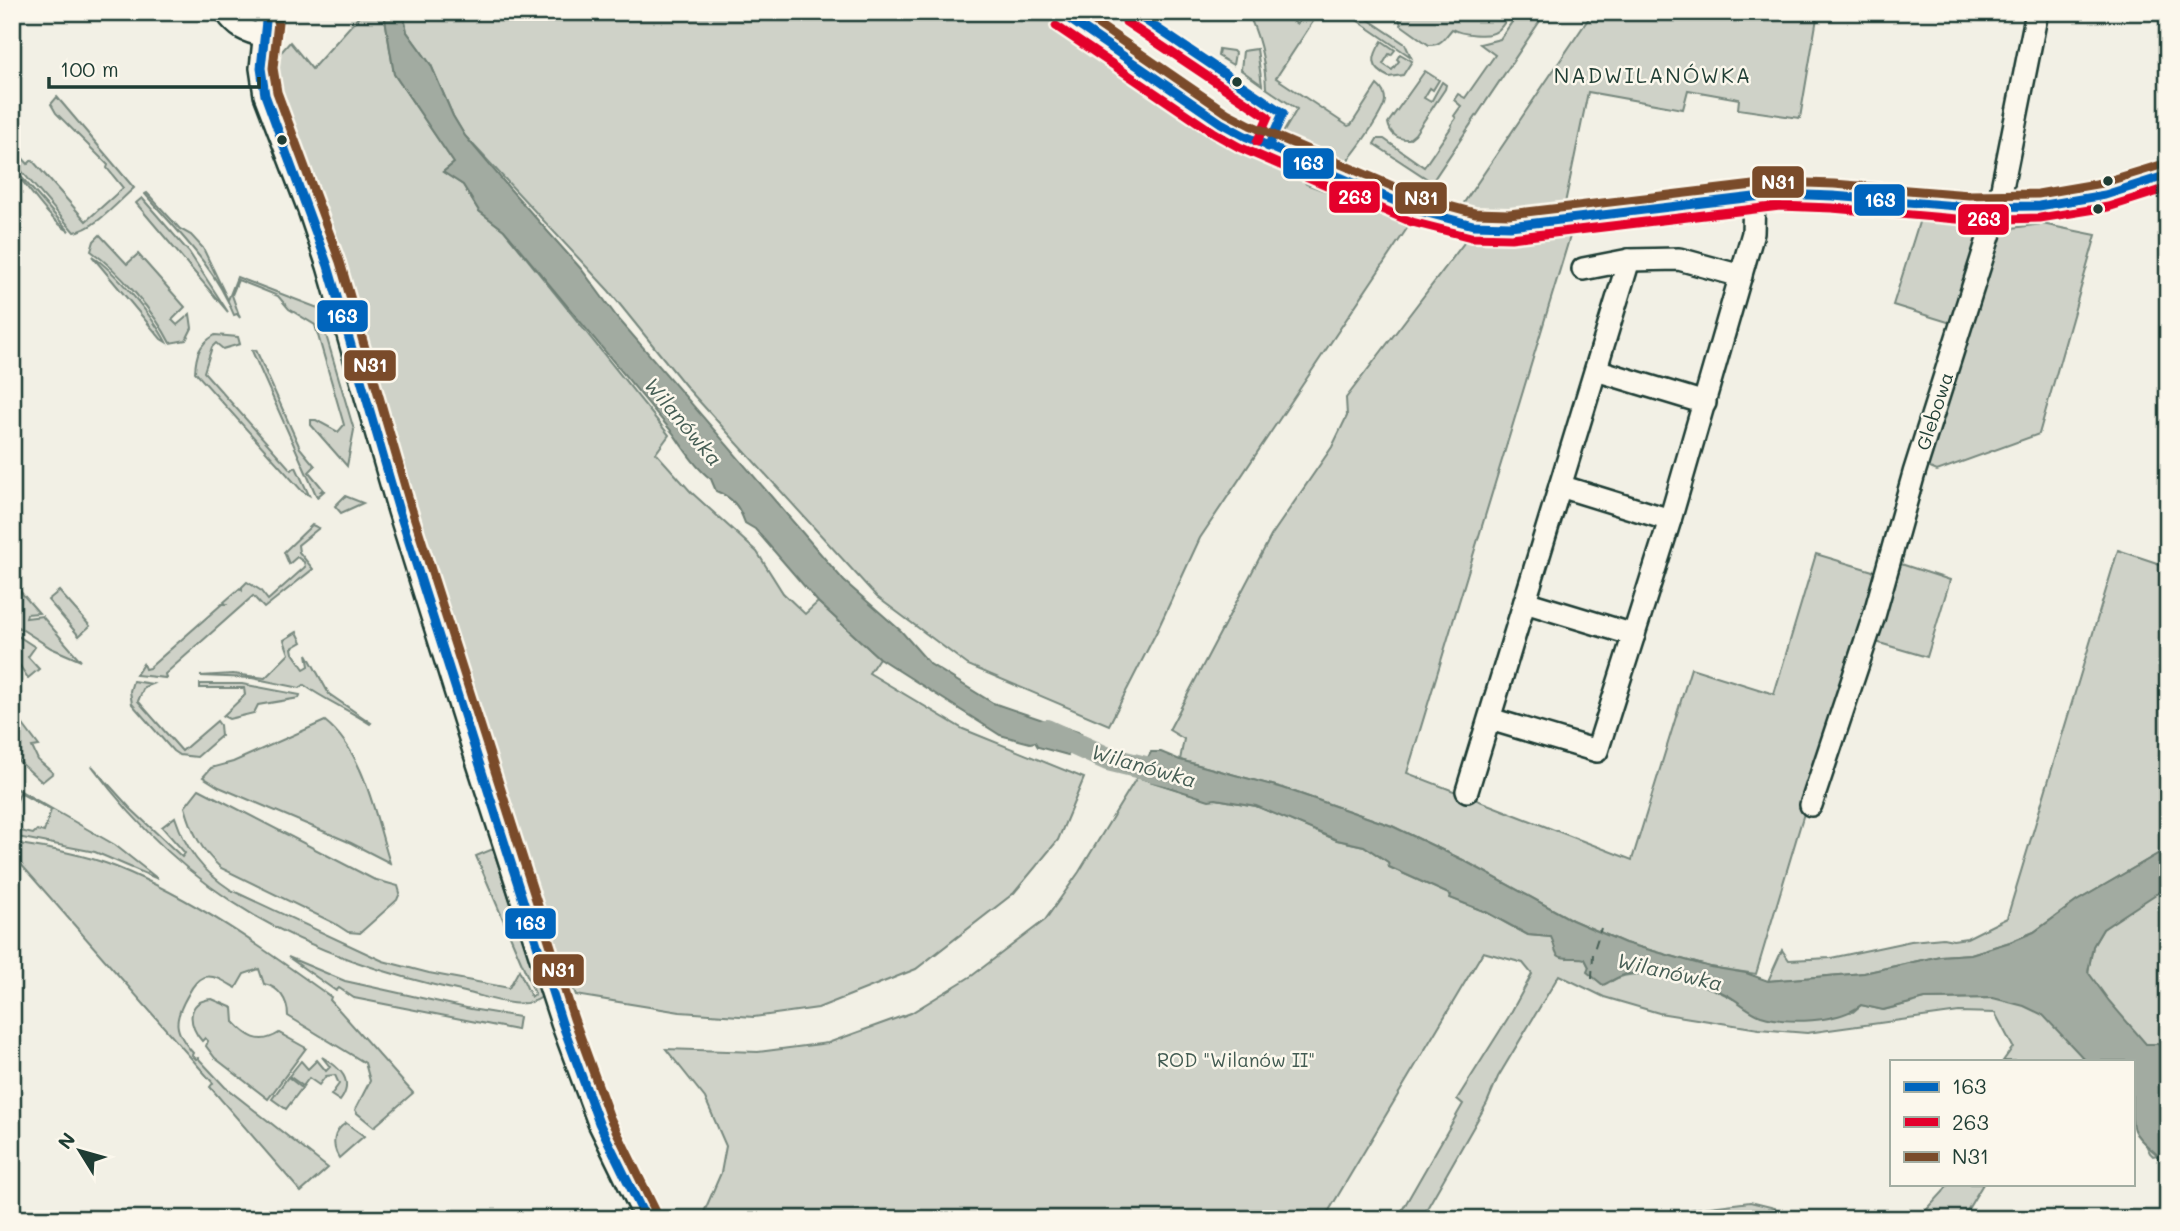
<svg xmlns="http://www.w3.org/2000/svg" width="2180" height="1231" viewBox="0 0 2180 1231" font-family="Mali,sans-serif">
  <rect width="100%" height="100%" fill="#f2f0e5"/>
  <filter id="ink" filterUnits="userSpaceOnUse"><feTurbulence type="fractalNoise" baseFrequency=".0143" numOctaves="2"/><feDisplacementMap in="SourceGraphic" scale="14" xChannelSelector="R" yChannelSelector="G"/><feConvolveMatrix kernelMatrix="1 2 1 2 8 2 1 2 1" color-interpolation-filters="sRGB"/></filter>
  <g filter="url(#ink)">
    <g fill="#cfd2c8" stroke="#77887e" stroke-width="2">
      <path d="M363,12H384L394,74L454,163L443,172L463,185L479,211L504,230L669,435L656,453L691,492L757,552L783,593L805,614L818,602L879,658L869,673L963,729L1084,778L1058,840L1014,893L916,969L818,1008L754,1017L680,1012L576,995L557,949L551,954L327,225L319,188L272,84L276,58L290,42L312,69Z"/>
      <path d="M403,12H1043L1079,42L1223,132L1241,149L1296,171L1306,184L1368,207L1408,227L1200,538L1157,631L1109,725L968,665L877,597L689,390L609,291L465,136L453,116L431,65L407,32Z"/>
      <path d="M1247,12H1279L1297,24L1305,14L1314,20L1276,78L1348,126L1351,125L1377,85C1382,89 1385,93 1385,100C1385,111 1353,156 1343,165L1338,166L1288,147L1283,133L1297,109L1266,88C1265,61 1260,36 1247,12Z"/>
      <path d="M1345,12H1357L1405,44L1411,57Z"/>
      <path d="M1397,12H1511C1507,18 1503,27 1497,31C1489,38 1460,34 1452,29C1445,37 1441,46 1429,45L1401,25Z"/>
      <path d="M1519,12H1546L1432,182L1374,144L1377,139H1384L1424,167L1452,126L1451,125L1456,118L1454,116L1461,106L1454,100L1458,94L1465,98L1495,55L1480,44L1500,39Z"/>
      <path d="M1593,12H1818L1800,118L1738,109L1739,99L1688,90L1683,109L1588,92L1563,213L1488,217L1457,213Z"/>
      <path d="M1382,41L1395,50L1391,55L1389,54L1383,64L1392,70L1399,61L1397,59L1400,54L1412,61L1403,75L1389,77C1370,68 1371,58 1382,41Z"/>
      <path d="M1219,49L1233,51L1235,53L1233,65L1218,56Z"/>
      <path d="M1257,49L1262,85L1241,70L1243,51Z"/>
      <path d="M1425,71L1439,80L1433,90L1430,88L1424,98L1431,102L1442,82L1446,85L1445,89L1415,134L1409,139C1398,140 1390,134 1388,123Z"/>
      <path d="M57,97L134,188C119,201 94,230 74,232L12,160V152L17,157L20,155L28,164L32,160L86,221L123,188L107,168L108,165L56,113L51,104Z"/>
      <path d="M17,172L69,231C52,223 29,189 16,173Z"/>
      <path d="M147,193L180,229L191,235L203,248L228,300L237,277L318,308L354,430L347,466L311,425V420H316L338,432L344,425L315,325L289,309L278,296L238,280L232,295L240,318L237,314L234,315C215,267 178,232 145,194Z"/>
      <path d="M142,198L189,252L228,312L136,203Z"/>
      <path d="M1921,216L1927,219L1977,223L1976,242L1951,323L1893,305Z"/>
      <path d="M2042,224L2096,235L2039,434L1937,471L1925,466L1997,230Z"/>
      <path d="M1571,233L1407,773L1632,860L1691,668L1774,694L1816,554L1876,572L1756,974L1710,967L1625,943L1572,920L1463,860L1392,826L1283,788L1180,760L1184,739L1169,730L1271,536L1332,447L1347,416L1346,398L1467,239Z"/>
      <path d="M100,235L127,264L138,254L185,307L172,320L177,325L190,314L192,328L186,340L170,343C155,313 119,271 91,251L94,241Z"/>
      <path d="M92,256C116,272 153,317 166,342L161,339Z"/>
      <path d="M215,335L238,337L240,344L223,349L216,343L212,347L204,372L291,470L296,467L309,495L302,491L195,372C196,355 199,344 215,335Z"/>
      <path d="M256,350L300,448L315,466L309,472L323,489L321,491H324L317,497L252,351Z"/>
      <path d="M345,496L363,503L341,513L335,506Z"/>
      <path d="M312,525L319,528L298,545L299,552L313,569L264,608L253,596L165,674L166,678L136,675L143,664L145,669L149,668L222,604H226L224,602L240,588L242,590V587L247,582L260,590L268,600L305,567L304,562L297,557L289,564L284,552Z"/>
      <path d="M2118,550L2163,565L2168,554V848L2077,901L2034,932L2010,942L1971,954L1940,956L1864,973L1768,981L1782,950L1789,960L1831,958L1911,941L1943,938L1953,940L1967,938L2007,918Z"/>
      <path d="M1901,564L1950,580L1927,657L1876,642Z"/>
      <path d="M12,582L39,613L27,614L26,618L42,616L81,661L51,648L12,623Z"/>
      <path d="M59,591L90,626L79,636L48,600Z"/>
      <path d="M12,632L35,647L28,657L39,669L28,678L12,654Z"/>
      <path d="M297,632L302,642L292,648L293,653L304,669L309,666L307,654L329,694L371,723L370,724C349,710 325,700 304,685L300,688L252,678L200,676L233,674L265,678L289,654L284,640Z"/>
      <path d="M133,681L152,684L144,687L138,701L182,751L217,721L220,725L221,736L197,757L179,755L173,751L132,704L130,691Z"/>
      <path d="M200,684H242L300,695L299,698L258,705L254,713L229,719L223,716L245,695L244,688H200Z"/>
      <path d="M12,710L39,746L32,747L38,760L53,773L42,782L12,755Z"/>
      <path d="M325,721C365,753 375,816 390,863L351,843L219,787L203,777L211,768L233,762Z"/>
      <path d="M92,766L130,808L182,857L185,853L162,827L175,817C186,850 202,871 231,890L383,961L429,973L509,988L519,970L531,997L535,994L476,856L493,849L542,997C521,1012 488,997 465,992C305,958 190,899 92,766Z"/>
      <path d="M1137,777L1208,799H1216L1256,806L1337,840L1364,846L1388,862L1389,867L1451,895V898L1486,912L1528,935L1551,937L1567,958L1577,955L1585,959L1589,967L1612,981C1637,963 1709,984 1733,999L1853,1012L1861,1005L1884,1010L1925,999L1993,998L2088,972L2093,946L2103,929L2149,896L2168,886V1173L2157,1155L2153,1156L2150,1153L2133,1118V1061H2003L2013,1047L1995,1013L1959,1012L1807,1033L1759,1029L1659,1013L1604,997L1559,975L1498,1077L1487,1103L1421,1219H1397L1463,1104L1457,1099L1508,1018L1532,974L1523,963L1483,952L1324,1219H701L721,1173L726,1146L705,1098L666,1049L758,1052L828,1043L911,1013L973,975L1045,920L1079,872Z"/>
      <path d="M12,786L115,845L158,879L95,852L12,836V829L33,834L37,830L44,832L51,810L20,793L15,805L12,804Z"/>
      <path d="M199,789L373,879L398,886L400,893L397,900L360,933L348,932L334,923L221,868C201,850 192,832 185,807Z"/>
      <path d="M12,843C47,848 83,854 116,867C195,899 263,948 331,997L330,1000L413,1093L374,1127L357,1113L355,1110L370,1081L365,1063L288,1016C288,1000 279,987 264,984L259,969L244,974L236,988C227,983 215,974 204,977C197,980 192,987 189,993C173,1020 173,1030 193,1053L192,1055L196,1059L198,1058L225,1087L328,1168L301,1192L210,1087L213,1083L19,862L12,861Z"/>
      <path d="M288,957L345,981L471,1009L519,1017L517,1030L354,998L339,988L336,991Z"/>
      <path d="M212,999L233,1008L234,1022C247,1036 259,1046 279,1033L306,1048L268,1099L215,1058L206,1046L208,1041L205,1038L202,1041C189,1027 184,1001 212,999Z"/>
      <path d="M322,1057C340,1067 355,1081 340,1101L331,1095L339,1084L335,1075L326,1076L319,1085L309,1078L303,1086L289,1076L301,1061L308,1069L317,1060L326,1071L330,1067Z"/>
      <path d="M288,1077L302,1088L286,1109L272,1099Z"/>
      <path d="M346,1123L364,1136L339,1158C331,1145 333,1131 346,1123Z"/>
      <path d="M1948,1184H1983L1962,1219H1918L1943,1192Z"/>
      <path d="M1750,1202L1775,1208L1777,1219H1610L1625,1216L1654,1217L1694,1209Z"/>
    </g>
    <g fill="#a2aba1" stroke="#6e7f75" stroke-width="2">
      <path d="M384,12H403L407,32L431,65L453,116L465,136L510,189L582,270L616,316L844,581L901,631L930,664L993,703L1081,733L1068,755L1038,747L1035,742L1030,743L1000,735L879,658L818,602L755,529L745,523C739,506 733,498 716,491L711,479C696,468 684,449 673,433L504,230L479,211L463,185L443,172L454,163L394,74Z"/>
      <path d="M1151,752H1161L1180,760L1283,788L1392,826L1463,860L1572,920L1625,943L1710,967L1746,973L1768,981L1864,973L1940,956L1971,954L2010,942L2034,932L2077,901L2168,848V886L2103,929L2093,946L2088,972L2109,1001L2146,1044H2158L2165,1053L2168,1063V1146L2163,1150L2168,1160V1173C2166,1154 2141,1147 2134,1130C2129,1120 2133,1075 2133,1061H2086L2043,1015L2024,1006L1993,998L1925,999L1883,1010L1861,1005C1838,1023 1787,1024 1761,1016C1747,1011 1737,999 1723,993C1696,981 1658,971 1628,974C1619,975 1611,982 1603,985L1587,972L1589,967L1585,959C1577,956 1562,961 1557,954C1554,949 1554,942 1551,937L1528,935L1486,912L1450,898L1451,895L1389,867L1388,862L1364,846L1337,840L1256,806L1216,799L1209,800L1137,777Z"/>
    </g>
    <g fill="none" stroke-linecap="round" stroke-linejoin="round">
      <path stroke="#a2aba1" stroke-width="24" d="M1046,731L1108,759L1174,775"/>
      <path stroke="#465e55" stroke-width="2" stroke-dasharray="9 7" stroke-linecap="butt" d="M1592,979L1593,953L1601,928"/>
      <defs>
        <g id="minor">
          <path d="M226,12C237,28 246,32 265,36"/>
          <path d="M267,12L261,68L265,95L308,207L328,266L399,511L475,754L562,1023L599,1123L646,1219"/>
          <path d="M1059,12L1088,34L1221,123L1245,136L1416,210L1473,225L1510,226L1779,194C1851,193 1924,208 1996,208C2053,208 2115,196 2168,175"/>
          <path d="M1583,269L1629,260L1679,259L1741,276"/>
          <path d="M1596,370L1705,403"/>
          <path d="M1560,486L1670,520"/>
          <path d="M1525,602L1634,635"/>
          <path d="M1490,719L1597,751L1670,520L1753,233L1754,196"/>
          <path d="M1467,791L1629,260"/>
          <path d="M1811,805L1874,616L1914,473L1998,208L2037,12"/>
        </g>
      </defs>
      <use href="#minor" stroke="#1f3d34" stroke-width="26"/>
      <use href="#minor" stroke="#fbf7ec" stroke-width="21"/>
      <defs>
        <g id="bus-1">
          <path d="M267,12L261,68L265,95L328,266L399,511L562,1023L599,1123L646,1219"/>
          <path d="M1059,12L1221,123L1245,136L1416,210L1473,225L1510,226L1779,194L1833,196L1969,207L2039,206L2105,195L2168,175"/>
          <path d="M1133,12L1283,113L1268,147"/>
        </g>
        <g id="bus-2">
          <path d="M1126,22L1268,117L1257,142"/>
          <path d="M1056,26L1214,133L1239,147L1412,222L1471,237L1511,238L1780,206L1832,208L1968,220L2040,218L2108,207L2168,188"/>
        </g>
        <g id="bus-3">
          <path d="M1080,12L1227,113L1250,125L1420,198L1475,213L1509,214L1779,182L1834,184L1969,195L2038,194L2102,183L2164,164"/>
          <path d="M279,13L273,68L277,92L340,262L411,507L574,1019L610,1118L657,1214"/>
        </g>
      </defs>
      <use href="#bus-1" stroke="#fbf7ec" stroke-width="14"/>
      <use href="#bus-2" stroke="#fbf7ec" stroke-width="14"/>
      <use href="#bus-3" stroke="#fbf7ec" stroke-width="14"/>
      <use href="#bus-1" stroke="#0065bd" stroke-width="9"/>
      <use href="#bus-2" stroke="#e4002b" stroke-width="9"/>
      <use href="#bus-3" stroke="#7a4b2a" stroke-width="9"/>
    </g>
  </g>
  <g fill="#1f3d34" stroke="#fbf7ec" stroke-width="2.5">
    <circle cx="1237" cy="82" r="6"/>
    <circle cx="282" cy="140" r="6"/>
    <circle cx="2108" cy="181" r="6"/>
    <circle cx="2098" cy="209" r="6"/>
  </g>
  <g text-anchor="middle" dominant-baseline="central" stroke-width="5" stroke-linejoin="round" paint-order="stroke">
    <g font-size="19" fill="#1f3d34" stroke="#fbf7ec">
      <text transform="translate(1934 411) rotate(-72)">Glebowa</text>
    </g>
    <g font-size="19" fill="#425b52" stroke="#fbf7ec">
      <text x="1236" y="1059">ROD "Wilanów II"</text>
    </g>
    <g font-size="21" letter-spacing="2" fill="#1f3d34" stroke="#fbf7ec">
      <text x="1653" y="74">NADWILANÓWKA</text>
    </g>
    <g font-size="21" font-style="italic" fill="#465e55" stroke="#fbf7ec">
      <text transform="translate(684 421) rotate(50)">Wilanówka</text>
      <text transform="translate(1144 765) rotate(16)">Wilanówka</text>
      <text transform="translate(1670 971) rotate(13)">Wilanówka</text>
    </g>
  </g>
  <g stroke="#fbf7ec" stroke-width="2.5">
    <rect x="1282" y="147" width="53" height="33" rx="7" fill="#0065bd"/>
    <rect x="1751" y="165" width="54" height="34" rx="7" fill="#7a4b2a"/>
    <rect x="1328" y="180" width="53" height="34" rx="7" fill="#e4002b"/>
    <rect x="1394" y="181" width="54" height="34" rx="7" fill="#7a4b2a"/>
    <rect x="1853" y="183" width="53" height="34" rx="7" fill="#0065bd"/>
    <rect x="1957" y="203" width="53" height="33" rx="7" fill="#e4002b"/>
    <rect x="316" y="299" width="53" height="34" rx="7" fill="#0065bd"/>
    <rect x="343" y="349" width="54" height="33" rx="7" fill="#7a4b2a"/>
    <rect x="504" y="907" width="53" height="33" rx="7" fill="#0065bd"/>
    <rect x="532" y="953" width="53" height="34" rx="7" fill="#7a4b2a"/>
  </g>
  <g font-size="19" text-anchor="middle" font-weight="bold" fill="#fff">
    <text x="1308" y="170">163</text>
    <text x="1778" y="189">N31</text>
    <text x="1355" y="204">263</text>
    <text x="1421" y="205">N31</text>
    <text x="1880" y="207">163</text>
    <text x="1984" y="226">263</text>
    <text x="342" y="323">163</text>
    <text x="370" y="372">N31</text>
    <text x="530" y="930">163</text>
    <text x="558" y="977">N31</text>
  </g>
  <rect width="2180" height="1231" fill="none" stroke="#fbf7ec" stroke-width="42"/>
  <rect x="21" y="21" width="2138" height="1189" fill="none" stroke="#1f3d34" stroke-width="2.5" filter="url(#ink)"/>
  <rect x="1890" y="1060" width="245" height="126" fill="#fbf7ec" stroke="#a3ada2" stroke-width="2"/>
  <rect x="1904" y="1082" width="35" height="10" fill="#0065bd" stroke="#a3ada2" stroke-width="2"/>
  <text x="1952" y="1094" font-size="21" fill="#1f3d34">163</text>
  <rect x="1904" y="1117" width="35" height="10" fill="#e4002b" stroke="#a3ada2" stroke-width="2"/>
  <text x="1952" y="1130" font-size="21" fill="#1f3d34">263</text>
  <rect x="1904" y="1152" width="35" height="10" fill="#7a4b2a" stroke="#a3ada2" stroke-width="2"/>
  <text x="1952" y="1164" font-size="21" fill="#1f3d34">N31</text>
  <g transform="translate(80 1151) rotate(307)" stroke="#fbf7ec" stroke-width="5" paint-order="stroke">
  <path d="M0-5L12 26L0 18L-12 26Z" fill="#1f3d34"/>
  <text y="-10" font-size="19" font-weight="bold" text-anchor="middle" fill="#1f3d34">N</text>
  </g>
  <path d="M49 77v10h210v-10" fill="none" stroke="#1f3d34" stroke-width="3.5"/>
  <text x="60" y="77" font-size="21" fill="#1f3d34" stroke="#fbf7ec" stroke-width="5" paint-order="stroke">100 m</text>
</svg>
